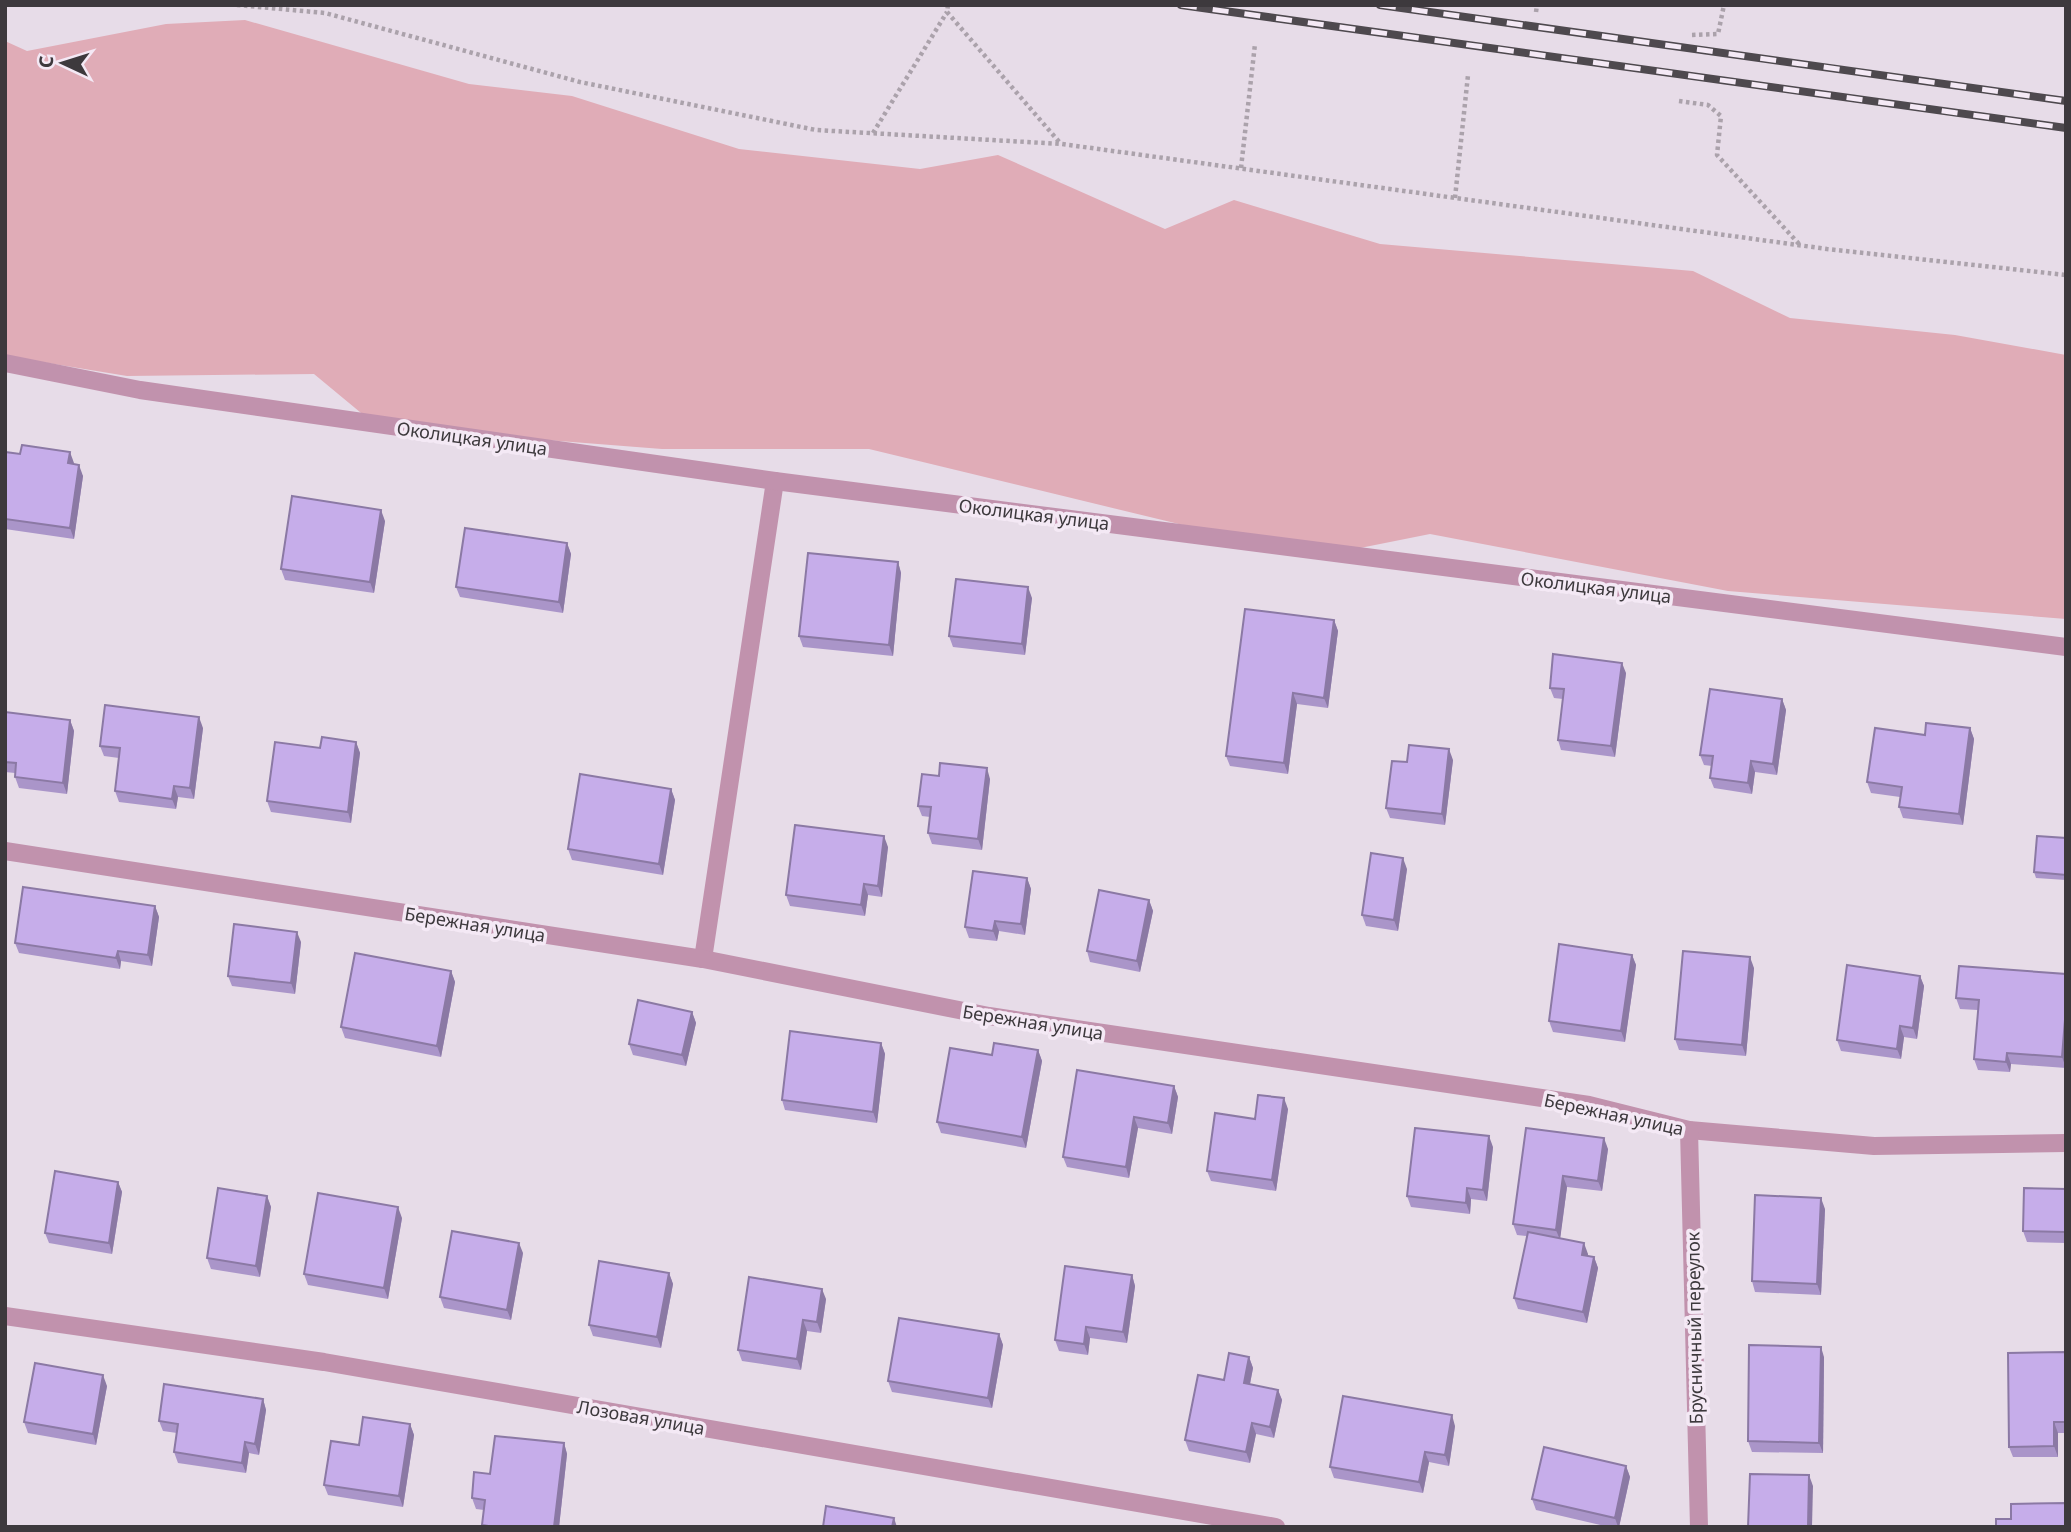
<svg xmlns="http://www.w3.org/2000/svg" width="2071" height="1532" viewBox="0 0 2071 1532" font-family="'Noto Sans',sans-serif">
  <rect width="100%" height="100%" fill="#e7dce8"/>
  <path fill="#e0acb7" d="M245,20L469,84L572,96L739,149L920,169L998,155L1165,229L1234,200L1380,244L1693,271L1790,318L1955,335L2066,355V619L1728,591L1430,534L1315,557L869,449H662L378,427L314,374L127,376L5,356V41L27,51L166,24Z"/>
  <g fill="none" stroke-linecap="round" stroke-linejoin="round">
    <g stroke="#aba2ab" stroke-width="4.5" stroke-dasharray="3.5 3.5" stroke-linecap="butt">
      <path d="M237,5L325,13L580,82L816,130L1062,144L1827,249L2066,275"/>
      <path d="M948,5L947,12L1061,144"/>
      <path d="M1536,12L1537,5"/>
      <path d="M1692,35L1718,34L1724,5"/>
      <path d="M1679,101L1708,105L1721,116L1717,155L1800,245"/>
      <path d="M873,133L947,12"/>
      <path d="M1241,168L1255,44"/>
      <path d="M1455,198L1468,75"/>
    </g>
    <path stroke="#c192ad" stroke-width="18" d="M703,959L775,481"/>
    <g stroke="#c192ad" stroke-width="18">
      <path d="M5,363L140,390L775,481L2066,647"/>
      <path d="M5,851L703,959L989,1016L1589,1105L1689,1130L1874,1146L2066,1143"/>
      <path d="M1689,1130L1699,1527"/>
      <path d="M5,1316L324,1362L1276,1527"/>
    </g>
    <defs>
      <g id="rail">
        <path d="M1181,5L2066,128"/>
        <path d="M1380,5L2066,101"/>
      </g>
    </defs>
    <use href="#rail" stroke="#4e494e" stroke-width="8"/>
    <use href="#rail" stroke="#f4e9f5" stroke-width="5" stroke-dasharray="16" stroke-linecap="butt"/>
  </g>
  <g fill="#aa95c9">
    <path d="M5,452L74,463V464L83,476L74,539L5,529Z"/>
    <path d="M385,521L374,593L285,580L281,569Z"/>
    <path d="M567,543L571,554L563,613L460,597L456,587Z"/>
    <path d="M898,562L901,573L893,656L803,647L799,636Z"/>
    <path d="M1032,598L1025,655L953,647L949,636Z"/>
    <path d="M1334,620L1338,631L1328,708L1297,704L1288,774L1230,766L1226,756Z"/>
    <path d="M1626,673L1615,757L1561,750L1558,740L1563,699L1554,698L1550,688Z"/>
    <path d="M1782,699L1786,710L1777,775L1755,772L1752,794L1714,788L1710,778L1712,766L1704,765L1700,755Z"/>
    <path d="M5,712L70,720L74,731L67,794L19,788L15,777V773L5,772Z"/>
    <path d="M203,728L194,799L178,797L176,809L119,802L115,791L119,758L104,756L100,746Z"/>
    <path d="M1970,728L1974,739L1963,825L1903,818L1899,807L1900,797L1871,793L1867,782L1925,735Z"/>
    <path d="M356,742L360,753L351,823L271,812L267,801Z"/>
    <path d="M1453,760L1445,825L1390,818L1386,808L1407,762Z"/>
    <path d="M939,776L990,779L982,850L932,844L928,833L930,817L922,816L918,806Z"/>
    <path d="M671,789L675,800L663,875L572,860L568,849Z"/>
    <path d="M2066,838V880L2036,878L2034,872Z"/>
    <path d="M888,847L882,897L868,895L865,916L790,906L786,895Z"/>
    <path d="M1407,869L1398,931L1366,926L1362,915Z"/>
    <path d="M1027,878L1031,889L1025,935L999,931L997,941L969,938L965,927Z"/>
    <path d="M1149,900L1153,911L1140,972L1090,962L1087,951Z"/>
    <path d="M155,906L159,917L152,966L121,961L120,969L19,953L15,943Z"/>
    <path d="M301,942L295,994L232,986L228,976Z"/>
    <path d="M1632,955L1636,965L1625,1042L1553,1032L1549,1021Z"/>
    <path d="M1754,968L1746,1056L1679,1050L1675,1039Z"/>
    <path d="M451,971L455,982L441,1057L345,1038L341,1027Z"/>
    <path d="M2066,974V1068L2011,1064L2010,1072L1978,1070L1974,1059L1978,1010L1960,1009L1956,998Z"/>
    <path d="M1920,976L1924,986L1917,1039L1904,1037L1901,1059L1841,1051L1837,1040Z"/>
    <path d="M692,1012L696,1023L686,1066L633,1055L629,1044Z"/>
    <path d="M881,1043L885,1054L877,1123L785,1110L782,1100Z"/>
    <path d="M1038,1050L1042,1061L1026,1148L941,1133L937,1122L992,1055Z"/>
    <path d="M1174,1086L1178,1097L1172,1134L1138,1128L1129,1178L1067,1167L1063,1157Z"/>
    <path d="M1288,1109L1276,1191L1211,1181L1207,1171L1255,1119Z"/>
    <path d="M1526,1128L1608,1149L1602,1191L1567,1187L1560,1238L1588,1254V1256L1594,1257L1598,1268L1587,1323L1518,1309L1514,1298L1527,1236L1517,1235L1513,1224Z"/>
    <path d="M1493,1147L1487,1201L1471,1199L1470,1214L1411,1207L1407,1196Z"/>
    <path d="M118,1182L122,1192L112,1254L49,1243L45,1233Z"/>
    <path d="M2066,1189V1243L2027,1242L2023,1231Z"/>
    <path d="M267,1196L271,1207L260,1277L211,1269L207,1258Z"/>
    <path d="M1825,1209L1821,1295L1755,1292L1752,1281Z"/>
    <path d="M402,1218L388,1299L308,1285L304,1274Z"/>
    <path d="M523,1253L511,1320L444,1308L440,1297Z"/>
    <path d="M669,1273L673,1284L661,1348L593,1336L589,1325Z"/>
    <path d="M1132,1275L1135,1286L1127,1343L1090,1338L1088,1355L1059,1351L1055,1340Z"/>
    <path d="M826,1299L821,1333L807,1331L801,1370L742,1361L738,1350Z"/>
    <path d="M999,1334L1003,1345L992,1408L892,1392L888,1381Z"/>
    <path d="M2066,1352V1433H2058V1457H2013L2009,1447Z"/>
    <path d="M1249,1357L1253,1368L1250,1384L1278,1390L1282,1400L1274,1438L1256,1434L1250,1463L1189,1451L1185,1440L1224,1380Z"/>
    <path d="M1824,1357L1823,1453L1752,1452L1748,1441Z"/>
    <path d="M107,1386L96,1445L28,1433L24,1422Z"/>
    <path d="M263,1399L266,1410L259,1455L249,1453L246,1473L178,1463L174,1452L177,1433L163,1431L159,1421Z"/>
    <path d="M410,1424L414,1435L403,1507L328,1495L324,1485L359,1445Z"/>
    <path d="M1455,1426L1449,1466L1429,1462L1423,1493L1334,1478L1330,1467Z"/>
    <path d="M564,1443L567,1454L559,1527H483L484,1510L476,1509L472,1498L490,1474Z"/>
    <path d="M1626,1466L1630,1477L1619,1527H1609L1536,1510L1532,1499Z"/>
  </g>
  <g fill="#8b79a4">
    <path d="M70,452L74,463L72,474L68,463Z"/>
    <path d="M79,465L83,476L74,539L70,528Z"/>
    <path d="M381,510L385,521L374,593L370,582Z"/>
    <path d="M567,543L571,554L563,613L559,602Z"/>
    <path d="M898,562L901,573L893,656L889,645Z"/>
    <path d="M1028,587L1032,598L1025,655L1022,644Z"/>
    <path d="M1334,620L1338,631L1328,708L1324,698Z"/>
    <path d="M1622,663L1626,673L1615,757L1611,746Z"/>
    <path d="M1293,693L1297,704L1288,774L1284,763Z"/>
    <path d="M1782,699L1786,710L1777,775L1773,764Z"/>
    <path d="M199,717L203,728L194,799L190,788Z"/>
    <path d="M70,720L74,731L67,794L63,783Z"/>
    <path d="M1970,728L1974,739L1963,825L1959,814Z"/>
    <path d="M356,742L360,753L351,823L348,812Z"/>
    <path d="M1449,749L1453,760L1445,825L1442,814Z"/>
    <path d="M1751,761L1755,772L1752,794L1748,783Z"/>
    <path d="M987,768L990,779L982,850L978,839Z"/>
    <path d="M174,786L178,797L176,809L172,799Z"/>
    <path d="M671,789L675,800L663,875L659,864Z"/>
    <path d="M884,836L888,847L882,897L878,886Z"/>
    <path d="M1403,858L1407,869L1398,931L1394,920Z"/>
    <path d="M1027,878L1031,889L1025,935L1021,924Z"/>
    <path d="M864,884L868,895L865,916L861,905Z"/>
    <path d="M1149,900L1153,911L1140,972L1137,961Z"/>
    <path d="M155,906L159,917L152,966L148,955Z"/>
    <path d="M995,921L999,931L997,941L993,931Z"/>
    <path d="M297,932L301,942L295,994L291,983Z"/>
    <path d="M118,951L121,961L120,969L116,958Z"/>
    <path d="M1632,955L1636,965L1625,1042L1621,1031Z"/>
    <path d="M1750,957L1754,968L1746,1056L1742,1045Z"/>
    <path d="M451,971L455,982L441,1057L437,1046Z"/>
    <path d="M1920,976L1924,986L1917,1039L1913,1028Z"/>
    <path d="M2066,1007V1068L2062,1057Z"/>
    <path d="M692,1012L696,1023L686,1066L682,1055Z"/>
    <path d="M1900,1026L1904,1037L1901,1059L1897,1049Z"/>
    <path d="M881,1043L885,1054L877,1123L873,1112Z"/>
    <path d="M1038,1050L1042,1061L1026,1148L1022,1137Z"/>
    <path d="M2007,1053L2011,1064L2010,1072L2006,1062Z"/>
    <path d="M1174,1086L1178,1097L1172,1134L1168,1123Z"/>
    <path d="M1284,1098L1288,1109L1276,1191L1272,1180Z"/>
    <path d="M1134,1117L1138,1128L1129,1178L1126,1167Z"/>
    <path d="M1489,1136L1493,1147L1487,1201L1483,1190Z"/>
    <path d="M1604,1138L1608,1149L1602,1191L1598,1181Z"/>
    <path d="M1563,1176L1567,1187L1560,1240L1556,1230Z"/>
    <path d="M118,1182L122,1192L112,1254L109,1243Z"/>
    <path d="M1467,1188L1471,1199L1470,1214L1466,1203Z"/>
    <path d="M267,1196L271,1207L260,1277L256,1266Z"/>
    <path d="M1821,1198L1825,1209L1821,1295L1817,1284Z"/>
    <path d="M398,1207L402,1218L388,1299L384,1288Z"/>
    <path d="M519,1243L523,1253L511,1320L507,1310Z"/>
    <path d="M1584,1243L1588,1254L1586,1265L1582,1255Z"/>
    <path d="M1594,1257L1598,1268L1587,1323L1583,1312Z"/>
    <path d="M669,1273L673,1284L661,1348L657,1337Z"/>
    <path d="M1132,1275L1135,1286L1127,1343L1123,1332Z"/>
    <path d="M822,1289L826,1299L821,1333L817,1322Z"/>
    <path d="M803,1320L807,1331L801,1370L797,1359Z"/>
    <path d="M1086,1327L1090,1338L1088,1355L1084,1344Z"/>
    <path d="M999,1334L1003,1345L992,1408L988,1398Z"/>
    <path d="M1821,1347L1824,1357L1823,1453L1819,1443Z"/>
    <path d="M1249,1357L1253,1368L1248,1394L1244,1383Z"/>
    <path d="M103,1375L107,1386L96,1445L93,1434Z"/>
    <path d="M1278,1390L1282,1400L1274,1438L1270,1427Z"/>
    <path d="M263,1399L266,1410L259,1455L255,1444Z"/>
    <path d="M1452,1415L1455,1426L1449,1466L1445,1455Z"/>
    <path d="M2054,1422L2058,1433V1457L2054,1446Z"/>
    <path d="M1252,1423L1256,1434L1250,1463L1246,1452Z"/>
    <path d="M410,1424L414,1435L403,1507L399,1496Z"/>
    <path d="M245,1442L249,1453L246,1473L242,1463Z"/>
    <path d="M564,1443L567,1454L559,1527H554Z"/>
    <path d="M1425,1452L1429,1462L1423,1493L1419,1482Z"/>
    <path d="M1626,1466L1630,1477L1619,1527H1618L1615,1518Z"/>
    <path d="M1809,1475L1813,1486L1812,1527H1808Z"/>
    <path d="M894,1518L897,1527H892Z"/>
  </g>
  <g fill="#c6adea" stroke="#8b79a4" stroke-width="2">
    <path d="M22,445L70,452L68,463L79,465L70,528L5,519V452L20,454Z"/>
    <path d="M292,496L381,510L370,582L281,569Z"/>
    <path d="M465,528L567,543L559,602L456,587Z"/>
    <path d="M808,553L898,562L889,645L799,636Z"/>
    <path d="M956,579L1028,587L1022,644L949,636Z"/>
    <path d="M1245,609L1334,620L1324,698L1293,693L1284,763L1226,756Z"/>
    <path d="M1553,654L1622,663L1611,746L1558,740L1564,689L1550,688Z"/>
    <path d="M1710,689L1782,699L1773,764L1751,761L1748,783L1710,778L1713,756L1700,755Z"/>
    <path d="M105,705L199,717L190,788L174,786L172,799L115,791L120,748L100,746Z"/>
    <path d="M5,712L70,720L63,783L15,777L16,763L5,762Z"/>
    <path d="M1926,723L1970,728L1959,814L1899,807L1902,787L1867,782L1875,728L1925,735Z"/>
    <path d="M322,737L356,742L348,812L267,801L275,742L320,748Z"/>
    <path d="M1409,745L1449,749L1442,814L1386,808L1392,761L1407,762Z"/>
    <path d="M940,763L987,768L978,839L928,833L931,807L918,806L922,774L939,776Z"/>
    <path d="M580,774L671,789L659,864L568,849Z"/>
    <path d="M795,825L884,836L878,886L864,884L861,905L786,895Z"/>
    <path d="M2037,836L2066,838V875L2034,872Z"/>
    <path d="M1371,853L1403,858L1394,920L1362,915Z"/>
    <path d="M973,871L1027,878L1021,924L995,921L993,931L965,927Z"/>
    <path d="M23,887L155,906L148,955L118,951L116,958L15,943Z"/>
    <path d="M1099,890L1149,900L1137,961L1087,951Z"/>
    <path d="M234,924L297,932L291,983L228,976Z"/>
    <path d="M1559,944L1632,955L1621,1031L1549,1021Z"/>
    <path d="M1683,951L1750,957L1742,1045L1675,1039Z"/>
    <path d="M355,953L451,971L437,1046L341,1027Z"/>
    <path d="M1847,965L1920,976L1913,1028L1900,1026L1897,1049L1837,1040Z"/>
    <path d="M1959,966L2066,974V1007L2062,1057L2007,1053L2006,1062L1974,1059L1979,1000L1956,998Z"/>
    <path d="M638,1000L692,1012L682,1055L629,1044Z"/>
    <path d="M790,1031L881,1043L873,1112L782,1100Z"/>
    <path d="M994,1043L1038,1050L1022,1137L937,1122L950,1048L992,1055Z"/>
    <path d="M1077,1070L1174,1086L1168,1123L1134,1117L1126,1167L1063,1157Z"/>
    <path d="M1258,1095L1284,1098L1272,1180L1207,1171L1215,1113L1255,1119Z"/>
    <path d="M1415,1128L1489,1136L1483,1190L1467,1188L1466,1203L1407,1196Z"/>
    <path d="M1526,1128L1604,1138L1598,1181L1563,1176L1556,1230L1513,1224Z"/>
    <path d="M55,1171L118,1182L109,1243L45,1233Z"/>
    <path d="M218,1188L267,1196L256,1266L207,1258Z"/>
    <path d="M2024,1188L2066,1189V1232L2023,1231Z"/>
    <path d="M318,1193L398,1207L384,1288L304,1274Z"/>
    <path d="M1755,1195L1821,1198L1817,1284L1752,1281Z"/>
    <path d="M452,1231L519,1243L507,1310L440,1297Z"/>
    <path d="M1528,1232L1584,1243L1582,1255L1594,1257L1583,1312L1514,1298Z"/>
    <path d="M599,1261L669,1273L657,1337L589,1325Z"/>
    <path d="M1065,1266L1132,1275L1123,1332L1086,1327L1084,1344L1055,1340Z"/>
    <path d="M749,1277L822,1289L817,1322L803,1320L797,1359L738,1350Z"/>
    <path d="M899,1318L999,1334L988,1398L888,1381Z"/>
    <path d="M1749,1345L1821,1347L1819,1443L1748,1441Z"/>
    <path d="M2066,1352V1422H2054V1446L2009,1447L2008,1353Z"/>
    <path d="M1229,1353L1249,1357L1244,1383L1278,1390L1270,1427L1252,1423L1246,1452L1185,1440L1198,1375L1224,1380Z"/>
    <path d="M35,1363L103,1375L93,1434L24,1422Z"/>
    <path d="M164,1384L263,1399L255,1444L245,1442L242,1463L174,1452L178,1424L159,1421Z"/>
    <path d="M1343,1396L1452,1415L1445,1455L1425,1452L1419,1482L1330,1467Z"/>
    <path d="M363,1417L410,1424L399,1496L324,1485L331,1441L359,1445Z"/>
    <path d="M495,1436L564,1443L554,1527H495L482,1525L485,1500L472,1498L474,1472L490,1474Z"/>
    <path d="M1544,1447L1626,1466L1615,1518L1532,1499Z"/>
    <path d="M1750,1474L1809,1475L1808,1527H1748Z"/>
    <path d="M2066,1503V1527H1996V1519H2011V1504Z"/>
    <path d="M826,1506L894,1518L892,1527H823Z"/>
  </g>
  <g text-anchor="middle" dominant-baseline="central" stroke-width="7" stroke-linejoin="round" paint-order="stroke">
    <g font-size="18" fill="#3d393d" stroke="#f4e9f5">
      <text transform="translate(472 438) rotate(8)">Околицкая улица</text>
      <text transform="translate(1034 514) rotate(7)">Околицкая улица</text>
      <text transform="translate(1596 587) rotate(7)">Околицкая улица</text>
      <text transform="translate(475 924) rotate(9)">Бережная улица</text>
      <text transform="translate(1033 1022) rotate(9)">Бережная улица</text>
      <text transform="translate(1614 1114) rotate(12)">Бережная улица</text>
      <text transform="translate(1694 1328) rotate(-91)">Брусничный переулок</text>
      <text transform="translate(641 1417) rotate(10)">Лозовая улица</text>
    </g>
  </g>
  <rect width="2071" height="1532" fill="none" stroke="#3d393d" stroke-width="14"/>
  <g transform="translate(63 63) rotate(274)" stroke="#f4e9f5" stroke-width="5" paint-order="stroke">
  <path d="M0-5L12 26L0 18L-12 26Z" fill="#3d393d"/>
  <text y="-10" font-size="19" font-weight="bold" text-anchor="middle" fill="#3d393d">С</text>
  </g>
</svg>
